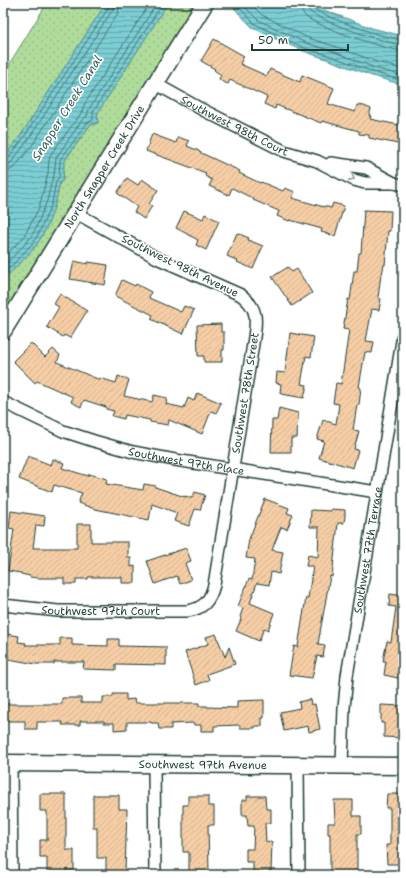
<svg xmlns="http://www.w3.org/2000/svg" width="406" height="878" viewBox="0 0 406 878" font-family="'Shantell Sans',sans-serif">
  <defs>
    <pattern id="grass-dots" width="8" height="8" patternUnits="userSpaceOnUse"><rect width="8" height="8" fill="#afdc9b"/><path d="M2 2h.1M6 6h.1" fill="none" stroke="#96be86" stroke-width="1.8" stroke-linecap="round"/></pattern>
    <pattern id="water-rules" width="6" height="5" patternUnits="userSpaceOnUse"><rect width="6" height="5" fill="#7ccdd4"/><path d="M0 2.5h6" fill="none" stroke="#65a8ad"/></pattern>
    <pattern id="building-hatch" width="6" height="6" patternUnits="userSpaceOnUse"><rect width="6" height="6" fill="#f6cea6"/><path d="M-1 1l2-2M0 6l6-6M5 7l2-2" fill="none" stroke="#d2b290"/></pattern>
  </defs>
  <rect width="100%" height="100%" fill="#fff"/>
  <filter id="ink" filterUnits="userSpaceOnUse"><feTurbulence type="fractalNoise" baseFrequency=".025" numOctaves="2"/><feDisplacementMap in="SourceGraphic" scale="8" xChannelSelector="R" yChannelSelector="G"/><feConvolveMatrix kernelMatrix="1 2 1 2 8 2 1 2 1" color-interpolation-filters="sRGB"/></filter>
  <g filter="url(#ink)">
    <g fill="url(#grass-dots)" stroke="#678c68">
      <path d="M47,3H106L21,135L3,159V74Z"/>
      <path d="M168,3H197L128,111L3,318C3,311 1,287 4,281C9,268 26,258 35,247C49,228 56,204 60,182L63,180L64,162L90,125L95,124L98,119L97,114Z"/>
    </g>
    <g fill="url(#water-rules)" stroke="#579394">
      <path d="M106,3H168L97,114L98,123L90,125L69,154L64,162L63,180L60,182C56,204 49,229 34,248C25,260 12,269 3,282V159L21,135Z"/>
      <path d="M229,3H312L324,10L372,28L403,36V85L372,76L329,60L303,51L267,35L252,27Z"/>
    </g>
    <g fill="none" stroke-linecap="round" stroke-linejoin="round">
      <g stroke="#447774" stroke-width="1">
        <path d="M235,3L255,24L304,48L331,56L373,72L403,81"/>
        <path d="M241,3L258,20L306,43L332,51L375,68L403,76"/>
        <path d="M250,3L262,15L308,38L334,46L377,62L403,69"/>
        <path d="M300,3C300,8 302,13 306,17C320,27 386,50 403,51"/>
        <path d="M306,3C306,6 307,9 309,11C319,21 388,44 403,45"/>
        <path d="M311,3L312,8C330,19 383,38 403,40"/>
        <path d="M3,161L8,159L24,137L109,7V3"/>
        <path d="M3,166L11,163L28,140L113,9L114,3"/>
        <path d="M3,172L10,170L15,167L33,144L118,13L120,3"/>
        <path d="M3,258L23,238L39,208L48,173L49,160L51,154L82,112L84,105L150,3"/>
        <path d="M3,267L28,241L35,230L47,201L52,180L54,175L56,158L82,120L87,116L89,109L157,3"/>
        <path d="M3,275L32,244L39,233L52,203L56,181L59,177L60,160L87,123L93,120V112L163,3"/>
      </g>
    </g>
    <g fill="url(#building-hatch)" stroke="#1f3d34">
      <path d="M214,39L244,56L240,64L267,76L270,69L300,82L302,75L334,88L328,104L355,112L357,105L364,106L371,109L369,116H371L370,119L403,126V145L369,138V135L359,134V131L322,121L321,123L276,105L275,109L264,104L267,97L230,80L228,84L223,82L219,79L221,75L214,70L215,69L201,61Z"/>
      <path d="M152,134L176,143L178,137L189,141L187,146L199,151V152L240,171L239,173L260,183L261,182L283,191L285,188L295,192L292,198L324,207V206L331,208L333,203L344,206L335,236L321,232L322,229L290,220L289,221L277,216L279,211L253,200L254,199L232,188L229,195L209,186L212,180L205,176L206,173L146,151Z"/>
      <path d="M127,178L138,185L142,179L158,190L149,204L152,206L144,219L134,212L137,207L117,193Z"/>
      <path d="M364,210L391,211L390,231H388L385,265H384L382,274H381L378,298L381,299L379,310L372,309L366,341L374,342L372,353L365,352L359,387L361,388L359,405H357L353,430L359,431L354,449L358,450L353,468L319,458L324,441L317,439L323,420L336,424L339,404L333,403L336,383L341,384L349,330L343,329L348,299L350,300L354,271H357L359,253H361Z"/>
      <path d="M184,211L203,219L205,214L219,221L206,250L196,245L198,240L176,228Z"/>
      <path d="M237,233L249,238L248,240L263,246L253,269L237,262L238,261L227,256Z"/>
      <path d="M74,261L88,264V262L108,265L105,285L70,279Z"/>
      <path d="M288,267L292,272L297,269L312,293L292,306L272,277Z"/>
      <path d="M122,280L135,286L136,284L151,292L149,298L181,312L184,306L194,310L183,334L151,319L153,315L115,296Z"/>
      <path d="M60,294L87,311L70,338L64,335L63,337L47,327L59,307L54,304Z"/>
      <path d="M221,324V332H224V350H222V362H204V356H198L197,325Z"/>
      <path d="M290,333L314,337L311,357L306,356L301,384L307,385L304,398L281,394V393H280L281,384L276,383L277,372L285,373Z"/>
      <path d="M31,343L45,357L53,349L60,355L57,362L100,380V378L116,383L118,376L129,380L124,396L152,402L154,395L167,398L166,404L184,408L188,398L194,401L197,393L221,403L216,413L211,411L202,434L169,420L168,425L150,422V420L125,415L124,419L112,416L114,411L106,409V407L84,400L81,407L71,402L73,397L37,381L35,383L13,361Z"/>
      <path d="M279,408L298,413L297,438H291V452H271L272,420H277Z"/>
      <path d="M28,456L51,465L53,459L64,463L62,468L88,476L89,474L107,479L106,484L143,490L144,484L156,486L155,487L185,497V496L192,498L195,492L205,495L200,510L195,509L189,526L174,521L177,513L152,504L149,520L95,509L78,503L82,493L54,485L52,492L19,479Z"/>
      <path d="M265,499L289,508L287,513L293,515L287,529L281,527L272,550L283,552L279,574L271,572L269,585L257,583L250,603L274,613L268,630L264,628L259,641L236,631L242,617H240L243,608L238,606L249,579L252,580L255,559L246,558L249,539Z"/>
      <path d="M331,509L345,510V516L344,523H338L332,577L330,576L318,644L325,645L323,657L317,656L312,678L289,675L294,646L298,647L306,597L308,598L313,566H306L308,555L318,557L319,527H310L311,510L331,511Z"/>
      <path d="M11,511L45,516L44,526L36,525L33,548H77V524H91V542H128V558H131V567L135,566V583H122V577H88V579H76V584H64V578H38L30,577V576L21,574V573L8,571L14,529L9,528Z"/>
      <path d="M186,548L191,561L185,563L191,580L180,584L177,576L155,584L147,561Z"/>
      <path d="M390,594L403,596V679L384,675L386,661H383L387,641L391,642L396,607L389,606Z"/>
      <path d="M7,634L19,636L18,642L26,643L25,645H60V638H72V645L108,646V639H119V646L166,647V665L116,664V670L83,669L84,662H54V664H36L3,658V640L6,641Z"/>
      <path d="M216,634L225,657L229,647L235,664L207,674L209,680L196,685L185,652L208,644L206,637Z"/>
      <path d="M113,694H126V700L134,699L135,703H199V706H207V707L237,708V701L264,700V718H262V726H255V728H240V725L214,726V731H201V725H194L193,723L171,724V729H159L158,723H151V722H127V729L114,730V723H104V721H80V725H62L63,722H37V729H25V721H3V704H62V698H81V703H103V697H113Z"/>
      <path d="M310,699L311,705L315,704L320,729L309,732L308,726L284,731L280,712L300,708L299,702Z"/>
      <path d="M381,705L403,706L402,738L384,737V723H381Z"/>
      <path d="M40,794H66V850H74V870H66V875H47V857H40V840H47V811H40Z"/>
      <path d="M387,794H403V864H387L386,845H390V808H386Z"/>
      <path d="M93,795H119V809H127L125,872H106V858H97V827H93Z"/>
      <path d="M188,796H208V806H214V825H208L209,872H189V852H183V805H188Z"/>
      <path d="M247,796H265L266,809H271V823H265L266,842H272L271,872H253V862H246V849H253L254,826H248L247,815H242V800H247Z"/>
      <path d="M334,800H353V816H361V834H357V875H330V834H328V823H335Z"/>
    </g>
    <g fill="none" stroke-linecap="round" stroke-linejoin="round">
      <defs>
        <g id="street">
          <path id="s1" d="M156,84L201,109L284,151L317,161L354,180L365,183H394L403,185"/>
          <path d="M331,163L366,168L394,183"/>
          <path id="s2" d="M3,402L63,431L94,441L133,452L175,460L377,492"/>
          <path id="s3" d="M3,605L58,611H187C203,609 210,601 214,585L253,344C256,323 260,309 241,295L157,258L76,213"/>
          <path d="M11,763L12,875"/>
          <path d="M154,764L155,875"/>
          <path d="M298,765L299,875"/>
          <path id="s4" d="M342,765L344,708L347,676L403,335"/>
        </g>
        <g id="secondary">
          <path id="s5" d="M3,331L205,3"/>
          <path id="s6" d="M3,763L403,766"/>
        </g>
      </defs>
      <use href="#street" stroke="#1f3d34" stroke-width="14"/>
      <use href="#secondary" stroke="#1f3d34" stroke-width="19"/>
      <use href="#street" stroke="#fff" stroke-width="11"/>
      <use href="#secondary" stroke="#fff" stroke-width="16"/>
    </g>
    <defs><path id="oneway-chevron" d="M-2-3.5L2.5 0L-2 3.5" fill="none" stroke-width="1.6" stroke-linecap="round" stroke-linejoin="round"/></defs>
    <use stroke="#8f9e9a" href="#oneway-chevron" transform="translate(352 178) rotate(28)"/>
  </g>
  <g text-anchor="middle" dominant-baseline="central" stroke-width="3.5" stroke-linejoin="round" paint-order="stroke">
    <g font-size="11" fill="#1f3d34" stroke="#fff">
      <text stroke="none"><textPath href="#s1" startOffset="89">Southwest 98th Court</textPath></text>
      <text stroke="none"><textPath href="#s5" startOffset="193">North Snapper Creek Drive</textPath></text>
      <text transform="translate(180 266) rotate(26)">Southwest 98th Avenue</text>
      <text stroke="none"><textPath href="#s3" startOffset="419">Southwest 78th Street</textPath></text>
      <text stroke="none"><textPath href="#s2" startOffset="194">Southwest 97th Place</textPath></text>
      <text stroke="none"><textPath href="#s4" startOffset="217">Southwest 77th Terrace</textPath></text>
      <text stroke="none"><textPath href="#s3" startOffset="98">Southwest 97th Court</textPath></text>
      <text stroke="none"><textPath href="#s6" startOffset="200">Southwest 97th Avenue</textPath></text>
    </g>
    <g font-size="12" font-style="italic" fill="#36615c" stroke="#fff">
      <text transform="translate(67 108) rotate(-58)">Snapper Creek Canal</text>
    </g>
  </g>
  <rect width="406" height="878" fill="none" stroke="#fff" stroke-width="16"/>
  <rect x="8" y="8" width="390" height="862" fill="none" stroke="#1f3d34" stroke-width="1.5" filter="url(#ink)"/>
  <path d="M252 44v6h96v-6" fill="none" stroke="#1f3d34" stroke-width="2"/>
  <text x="258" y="44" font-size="12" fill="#1f3d34" stroke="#ffffff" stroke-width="3" paint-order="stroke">50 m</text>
</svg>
